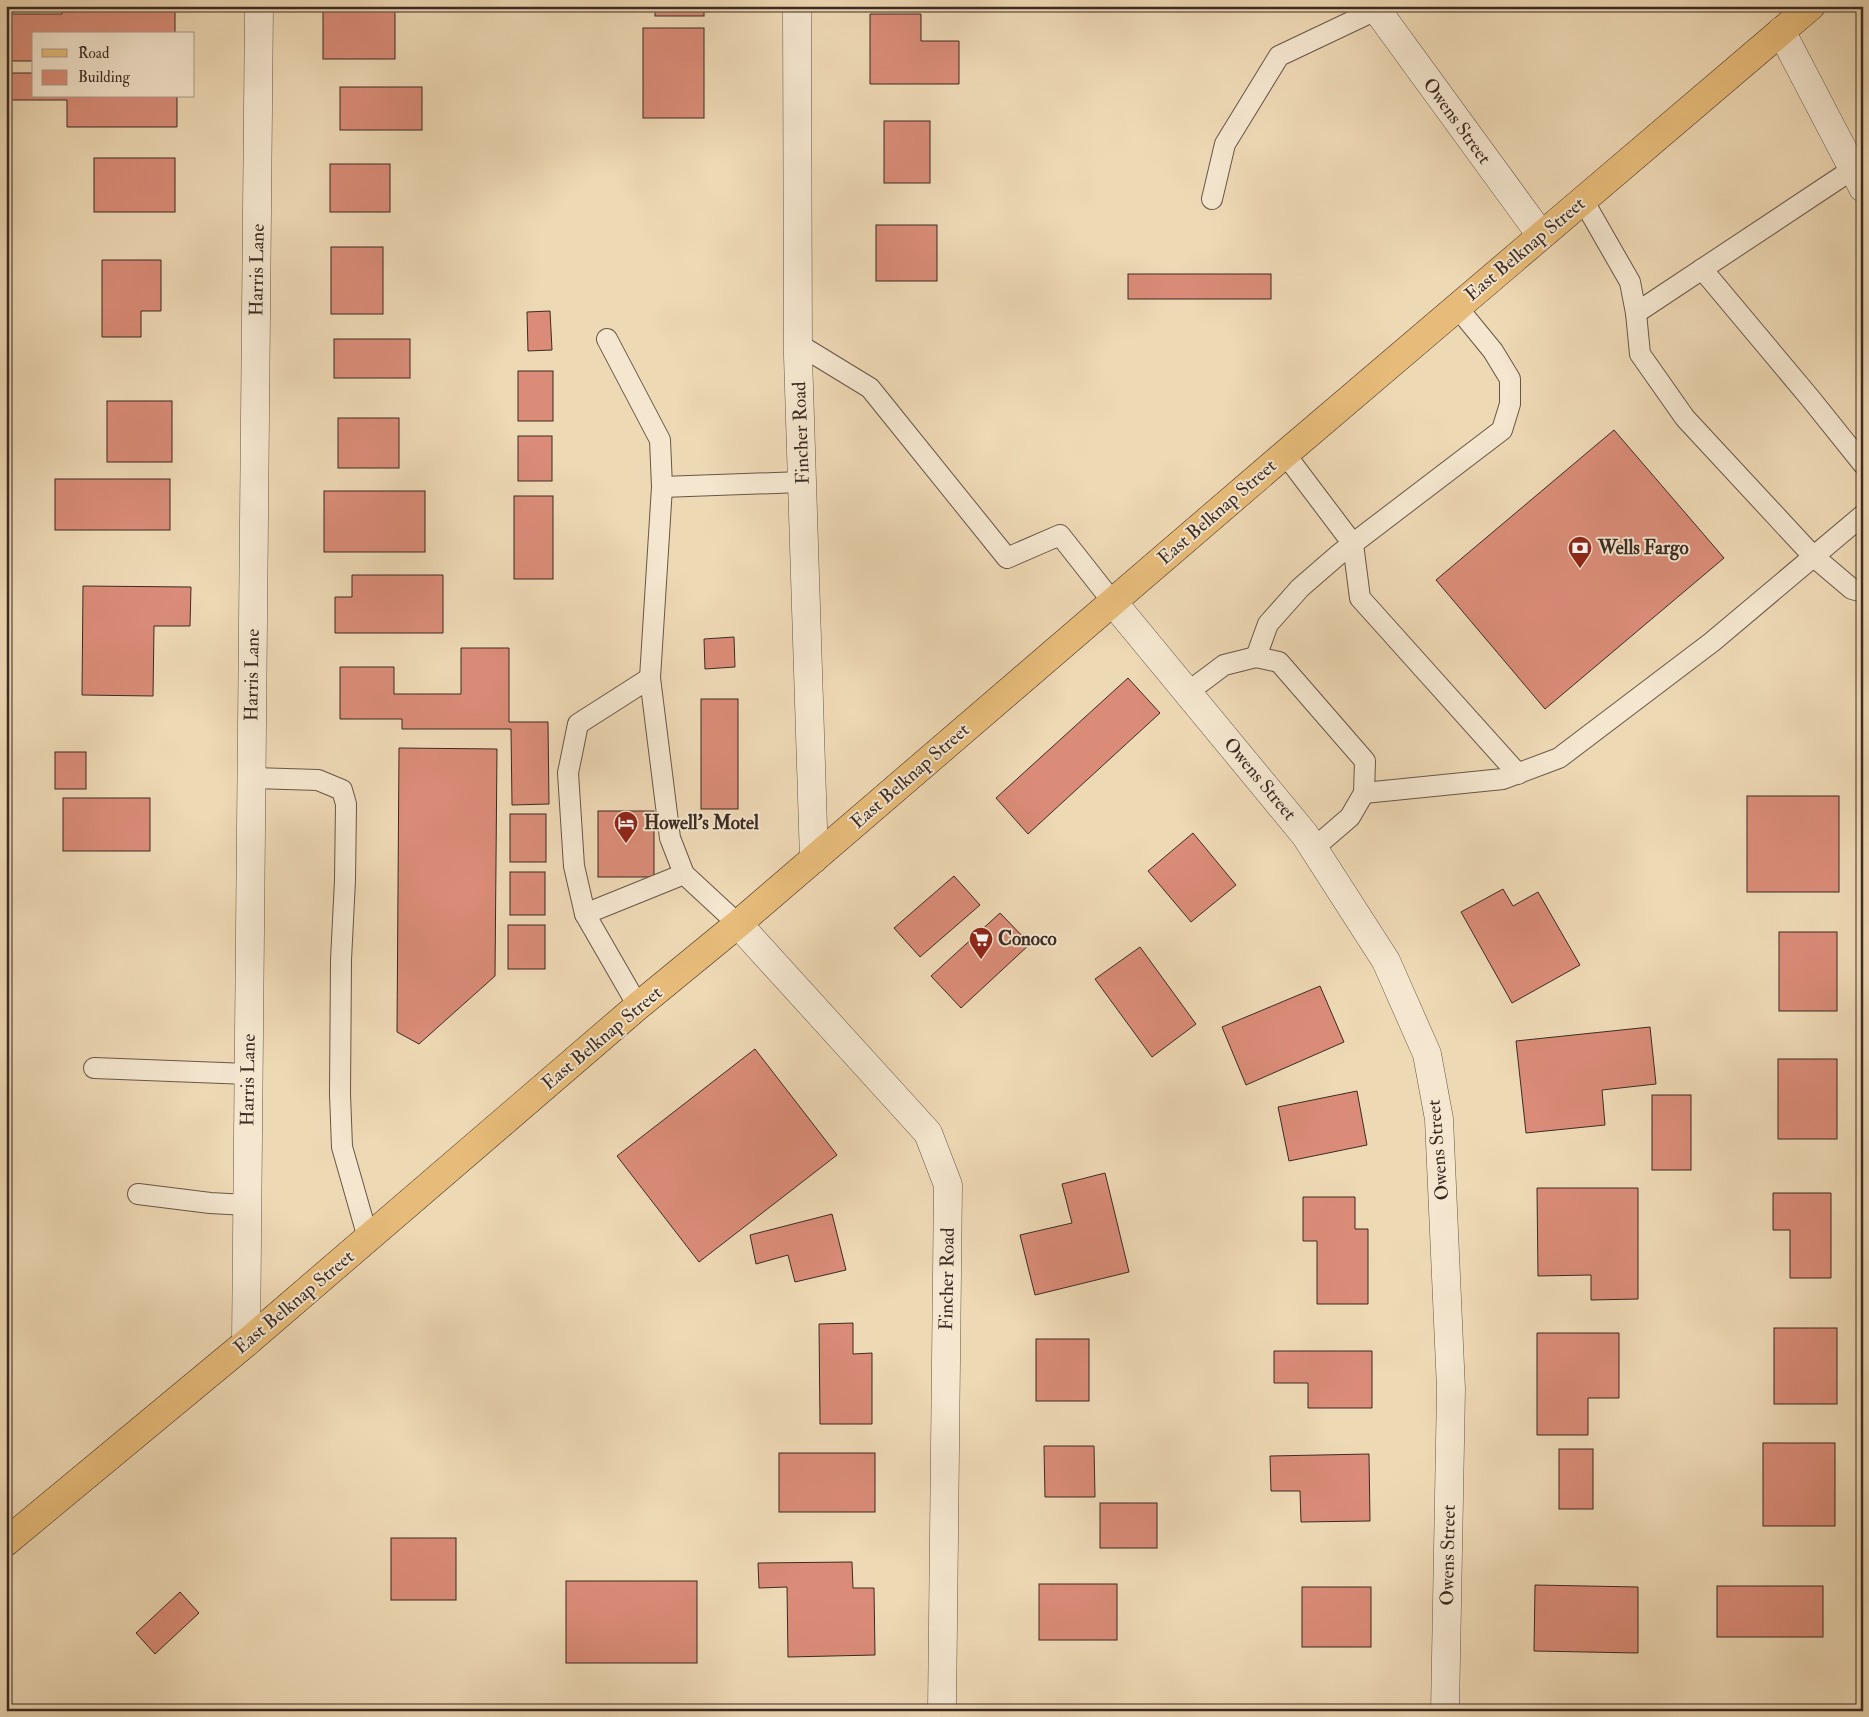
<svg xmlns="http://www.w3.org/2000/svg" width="1869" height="1717" viewBox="0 0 1869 1717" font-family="'IM FELL Double Pica',serif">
  <rect width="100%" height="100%" fill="#eed9b5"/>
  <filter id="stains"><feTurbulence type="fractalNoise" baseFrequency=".004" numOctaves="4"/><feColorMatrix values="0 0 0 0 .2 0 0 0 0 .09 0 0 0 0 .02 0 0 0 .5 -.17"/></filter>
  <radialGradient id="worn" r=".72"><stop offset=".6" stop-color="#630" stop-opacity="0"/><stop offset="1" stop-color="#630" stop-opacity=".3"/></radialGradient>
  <g fill="#da8c78" stroke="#3c2b23">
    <path d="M62,6H175V34H34V61H6V14H62Z"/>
    <rect x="655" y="6" width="49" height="10"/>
    <rect x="323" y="9" width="72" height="50"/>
    <path d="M870,14H921V41H959V84H870Z"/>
    <rect x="643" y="28" width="61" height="90"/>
    <path d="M6,73H34V96H177V127H67V100H6Z"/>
    <rect x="340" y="87" width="82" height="43"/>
    <rect x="884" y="121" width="46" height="62"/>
    <rect x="94" y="158" width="81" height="54"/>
    <rect x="330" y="164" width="60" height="48"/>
    <rect x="876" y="225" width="61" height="56"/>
    <rect x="331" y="247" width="52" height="67"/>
    <path d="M102,260H161V311H141V337H102Z"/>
    <rect x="1128" y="274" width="143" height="25"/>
    <path d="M550,311L552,350L528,351L527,312Z"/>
    <rect x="334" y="339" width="76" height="39"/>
    <rect x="518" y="371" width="35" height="50"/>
    <rect x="107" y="401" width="65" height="61"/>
    <rect x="338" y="418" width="61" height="50"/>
    <path d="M1614,430L1724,558L1545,709L1436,580Z"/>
    <rect x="518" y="436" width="34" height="45"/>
    <rect x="55" y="479" width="115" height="51"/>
    <rect x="324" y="491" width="101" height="61"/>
    <rect x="514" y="496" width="39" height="83"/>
    <path d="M352,575H443V633H335V597H352Z"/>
    <path d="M83,586L191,587L190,626H154L153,696L82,695Z"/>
    <path d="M734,637L735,667L705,669L704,639Z"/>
    <path d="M461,648H509V722H548L549,804L512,805L511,729H402V719H340V667H394V694H461Z"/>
    <path d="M1128,678L1160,713L1028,834L996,798Z"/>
    <rect x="701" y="699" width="37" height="110"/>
    <path d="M399,748L497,749L495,976L419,1044L397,1032Z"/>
    <rect x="55" y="752" width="31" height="37"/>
    <rect x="1747" y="796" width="92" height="96"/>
    <rect x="63" y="798" width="87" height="53"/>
    <rect x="598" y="811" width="56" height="66"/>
    <rect x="510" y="814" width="36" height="48"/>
    <path d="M1193,833L1236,885L1191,922L1148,871Z"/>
    <rect x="510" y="872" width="35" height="43"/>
    <path d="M954,876L980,905L920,957L894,928Z"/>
    <path d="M1503,889L1513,906L1538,892L1580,965L1512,1003L1461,912Z"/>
    <path d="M1000,913L1030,944L961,1008L931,976Z"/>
    <rect x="508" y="925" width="37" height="44"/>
    <rect x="1779" y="932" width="58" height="79"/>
    <path d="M1140,947L1196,1024L1152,1057L1095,979Z"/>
    <path d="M1320,986L1344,1042L1246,1085L1222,1027Z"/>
    <path d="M1650,1027L1656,1084L1602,1090L1605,1125L1526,1133L1516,1041Z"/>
    <path d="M755,1049L837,1155L699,1262L617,1156Z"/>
    <rect x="1778" y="1059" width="59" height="80"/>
    <path d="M1357,1091L1367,1145L1289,1161L1278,1107Z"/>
    <rect x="1652" y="1095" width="39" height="75"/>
    <path d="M1105,1173L1129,1272L1035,1295L1020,1235L1072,1223L1062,1184Z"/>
    <path d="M1537,1188H1638V1299L1591,1300V1275L1538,1276Z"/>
    <path d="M1773,1193H1831V1278H1790V1230H1773Z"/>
    <path d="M1303,1197H1355V1229H1368V1304H1317V1241H1303Z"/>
    <path d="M832,1214L846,1270L795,1282L788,1255L756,1264L750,1235Z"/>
    <path d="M853,1323V1354L872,1353V1424H820L819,1324Z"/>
    <rect x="1774" y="1328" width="63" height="76"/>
    <path d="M1537,1333H1619V1398H1588V1435H1537Z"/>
    <rect x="1036" y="1339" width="53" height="62"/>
    <path d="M1274,1351H1372V1408H1308V1383H1274Z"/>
    <rect x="1763" y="1443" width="72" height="83"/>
    <path d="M1044,1446H1094L1095,1497H1045Z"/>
    <rect x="1559" y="1449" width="34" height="60"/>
    <rect x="779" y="1453" width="96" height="59"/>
    <path d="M1369,1454L1370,1521L1301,1522L1300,1491H1271L1270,1456Z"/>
    <rect x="1100" y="1503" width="57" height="45"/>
    <rect x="391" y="1538" width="65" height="62"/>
    <path d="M852,1562L853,1588H874L875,1655L788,1657L787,1587L759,1588L758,1563Z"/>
    <rect x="566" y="1581" width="131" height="82"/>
    <rect x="1039" y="1584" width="78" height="56"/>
    <path d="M1535,1585L1638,1587V1653L1534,1651Z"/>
    <rect x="1717" y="1586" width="106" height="51"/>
    <rect x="1302" y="1587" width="69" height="60"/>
    <path d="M180,1592L199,1613L155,1654L136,1633Z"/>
  </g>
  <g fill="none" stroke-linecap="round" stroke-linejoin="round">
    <defs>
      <g id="service">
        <path d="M1212,199L1225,144L1279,56L1376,10"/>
        <path d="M1583,200L1630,282L1636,313L1640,354L1685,418L1813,556L1852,589L1863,592"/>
        <path d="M1702,269L1810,398L1863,464"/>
        <path d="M1636,313L1853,169"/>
        <path d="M607,339L660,440L662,487L650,678L670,838L684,874L738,924"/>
        <path d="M798,344L870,388L1007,558L1060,535L1112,601"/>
        <path d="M1285,454L1353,544L1360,598L1518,774"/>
        <path d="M662,487L802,482"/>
        <path d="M1256,657L1268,624L1300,588L1338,555L1502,430L1510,404V379L1493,351L1457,307"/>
        <path d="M1188,692L1224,665L1256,657L1279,662L1365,761L1364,793L1350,817L1314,848"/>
        <path d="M251,778L318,780L342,790L346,804L345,880L341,960L340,1094L342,1147L368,1238"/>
        <path d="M1364,793L1503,779L1559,758L1712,642L1863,515"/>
        <path d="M585,914L574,866L568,773L578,724L650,678"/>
        <path d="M638,1006L585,914L684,874"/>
        <path d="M94,1068L248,1074"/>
        <path d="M138,1194L210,1203L247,1205"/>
      </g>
      <g id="minor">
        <path d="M797,6L798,356L814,859"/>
        <path d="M1374,6L1541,235"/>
        <path d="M1781,31L1863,188"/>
        <path d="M1112,601L1305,835L1386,961L1427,1054L1439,1119L1451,1389L1445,1711"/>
        <path d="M738,924L928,1133L948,1185L942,1711"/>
        <path d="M246,1343L259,6"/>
      </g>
      <path id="primary" d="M6,1542L246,1343L638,1006L738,924L1285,454L1811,6"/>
    </defs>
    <use href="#service" stroke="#685648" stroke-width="22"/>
    <use href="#minor" stroke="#685648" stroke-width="29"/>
    <use href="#primary" stroke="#3c2b23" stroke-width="29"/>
    <use href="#service" stroke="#f4e6cf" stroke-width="20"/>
    <use href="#minor" stroke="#f4e6cf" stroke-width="28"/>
    <use href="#primary" stroke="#e7bc7a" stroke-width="28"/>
  </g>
  <defs>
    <symbol id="bank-pin" viewBox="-11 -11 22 30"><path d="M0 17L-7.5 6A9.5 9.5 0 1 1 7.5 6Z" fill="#8f2418" stroke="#f4e6cf"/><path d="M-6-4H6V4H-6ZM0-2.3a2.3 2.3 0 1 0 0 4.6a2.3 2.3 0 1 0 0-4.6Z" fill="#fff"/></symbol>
    <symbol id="hotel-pin" viewBox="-11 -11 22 30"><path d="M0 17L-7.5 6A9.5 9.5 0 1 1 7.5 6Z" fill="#8f2418" stroke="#f4e6cf"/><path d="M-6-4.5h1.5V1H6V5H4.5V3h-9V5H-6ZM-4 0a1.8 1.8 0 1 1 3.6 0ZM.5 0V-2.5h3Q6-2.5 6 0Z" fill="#fff"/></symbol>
    <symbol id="supermarket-pin" viewBox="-11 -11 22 30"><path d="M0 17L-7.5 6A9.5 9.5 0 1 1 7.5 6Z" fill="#8f2418" stroke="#f4e6cf"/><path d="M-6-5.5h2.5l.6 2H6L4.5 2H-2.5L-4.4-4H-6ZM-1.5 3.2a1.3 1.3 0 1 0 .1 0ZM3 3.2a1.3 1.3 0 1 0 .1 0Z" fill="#fff"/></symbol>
  </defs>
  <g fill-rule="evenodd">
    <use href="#bank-pin" x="1566" y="534" width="28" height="38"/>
    <use href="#hotel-pin" x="612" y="809" width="28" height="38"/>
    <use href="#supermarket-pin" x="967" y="925" width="28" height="38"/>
  </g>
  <g text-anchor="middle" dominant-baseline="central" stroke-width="4" stroke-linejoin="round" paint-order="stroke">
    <g font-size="19" fill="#3c2b23" stroke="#f4e6cf">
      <text transform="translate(1457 121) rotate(54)">Owens Street</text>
      <text transform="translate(1525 249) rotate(-40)">East Belknap Street</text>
      <text transform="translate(257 270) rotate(-89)">Harris Lane</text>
      <text transform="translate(801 433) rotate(-92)">Fincher Road</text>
      <text transform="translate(1217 512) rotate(-41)">East Belknap Street</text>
      <text transform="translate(252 675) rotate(-89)">Harris Lane</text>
      <text transform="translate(910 776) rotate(-41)">East Belknap Street</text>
      <text transform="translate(1260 779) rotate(50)">Owens Street</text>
      <text transform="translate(602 1038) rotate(-40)">East Belknap Street</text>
      <text transform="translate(248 1080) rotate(-89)">Harris Lane</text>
      <text transform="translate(1438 1150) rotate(-95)">Owens Street</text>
      <text transform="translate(947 1279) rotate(-89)">Fincher Road</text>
      <text transform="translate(294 1302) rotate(-40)">East Belknap Street</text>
      <text transform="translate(1448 1555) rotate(-89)">Owens Street</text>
    </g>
    <g font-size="19" font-weight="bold" fill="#3c2b23" stroke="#f4e6cf" text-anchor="start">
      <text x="1598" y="548">Wells Fargo</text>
      <text x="644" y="823">Howell's Motel</text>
      <text x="998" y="939">Conoco</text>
    </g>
  </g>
  <rect width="1869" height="1717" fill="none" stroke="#eed9b5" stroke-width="25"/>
  <rect x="8" y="8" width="1854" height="1702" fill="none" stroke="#3c2b23" stroke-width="2.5"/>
  <rect x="12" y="12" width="1844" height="1692" fill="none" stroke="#3c2b23"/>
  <rect x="32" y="32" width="162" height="65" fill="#f4e6cf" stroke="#aa9b8a"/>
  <rect x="42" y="49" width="25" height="8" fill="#e7bc7a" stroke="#aa9b8a"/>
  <text x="78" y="58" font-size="15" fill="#3c2b23">Road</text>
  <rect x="42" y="70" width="25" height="15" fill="#da8c78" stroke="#aa9b8a"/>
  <text x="78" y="82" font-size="15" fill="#3c2b23">Building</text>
  <rect width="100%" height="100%" filter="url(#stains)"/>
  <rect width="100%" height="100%" fill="url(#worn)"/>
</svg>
